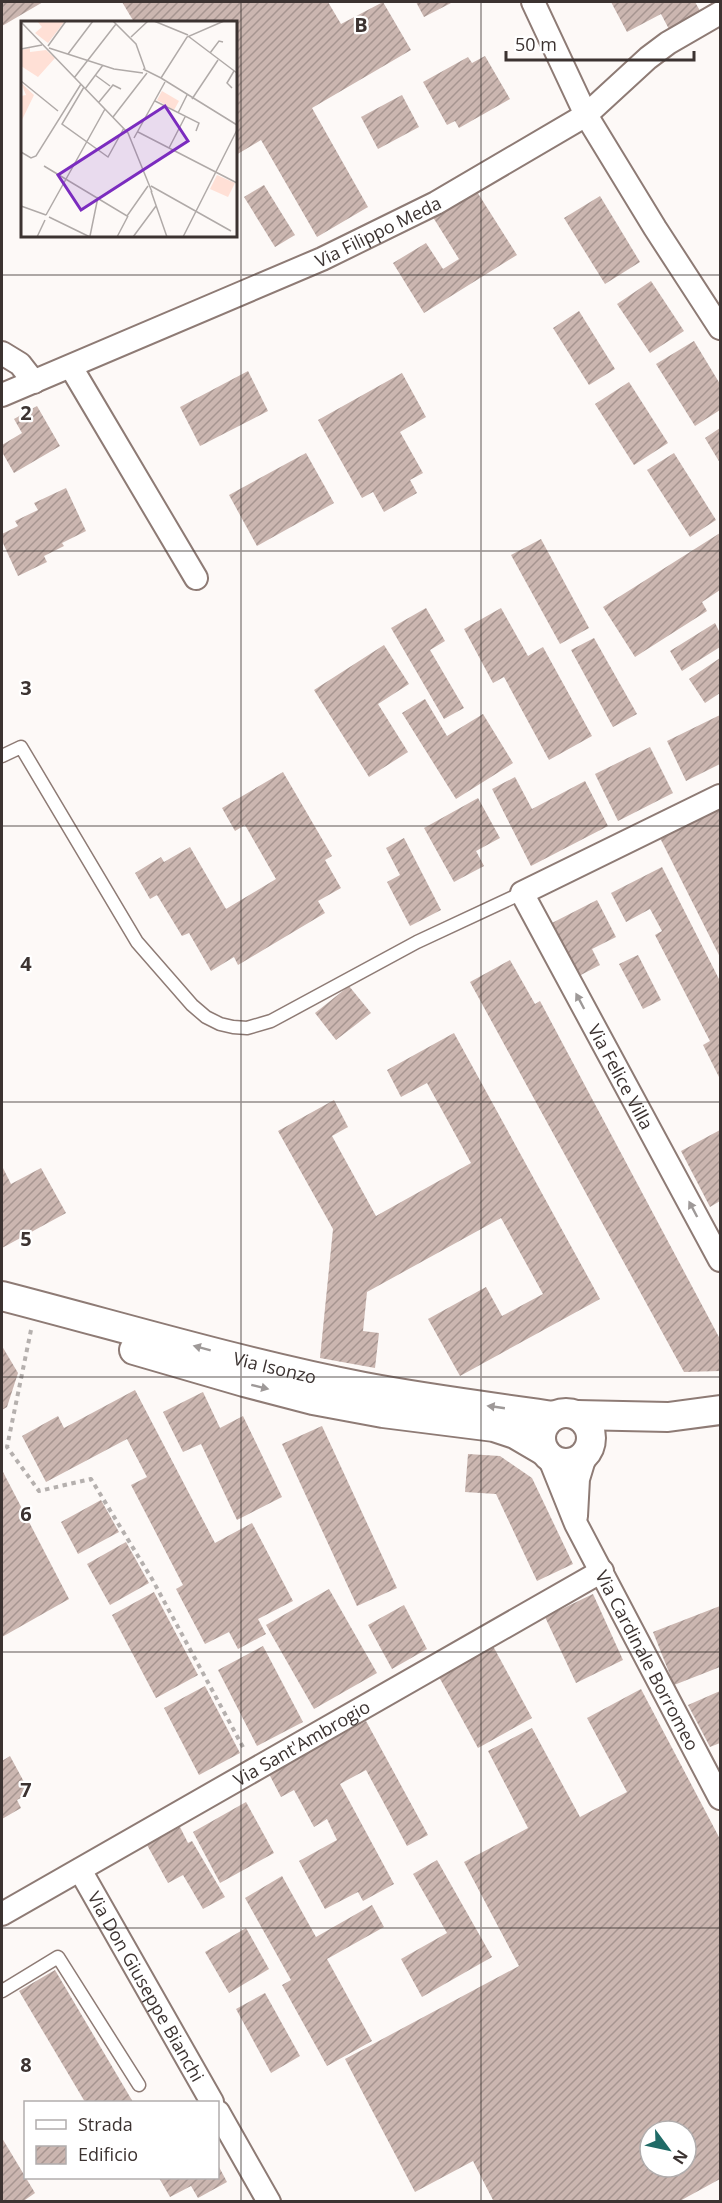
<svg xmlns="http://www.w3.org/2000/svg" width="722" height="2203" viewBox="0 0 722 2203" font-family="'Open Sans',sans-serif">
  <defs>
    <pattern id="building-hatch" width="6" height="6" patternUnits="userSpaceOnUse" patternTransform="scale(1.5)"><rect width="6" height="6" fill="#cbb6b0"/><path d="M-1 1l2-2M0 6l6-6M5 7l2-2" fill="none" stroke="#a69590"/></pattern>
  </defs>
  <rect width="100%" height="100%" fill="#fdf9f7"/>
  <g fill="url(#building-hatch)" fill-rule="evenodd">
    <path d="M2,2H43L2,26Z"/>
    <path d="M122,2H328L341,24L383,2L411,50L312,108L368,207L317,237L261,140L236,155V22H134Z"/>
    <path d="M416,2H453L424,17Z"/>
    <path d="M611,2H695L703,16L671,33L661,14L627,32Z"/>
    <path d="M485,56L510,99L459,128L455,121L447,125L423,82L468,57L472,63Z"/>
    <path d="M402,95L419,127L378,149L361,117Z"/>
    <path d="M264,185L295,235L275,247L244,197Z"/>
    <path d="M474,187L517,255L424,313L393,263L426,243L443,269L459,259L431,214Z"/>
    <path d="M600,196L640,262L605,284L564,218Z"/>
    <path d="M651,281L684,331L650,353L617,304Z"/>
    <path d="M579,311L615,369L589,385L553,328Z"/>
    <path d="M694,341L720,384V410L695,426L656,364Z"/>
    <path d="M248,371L268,411L200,446L180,407Z"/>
    <path d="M402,373L426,417L400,432L423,473L410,480L417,493L384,512L373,492L362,498L318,420Z"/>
    <path d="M629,382L668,443L634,465L595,404Z"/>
    <path d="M37,406L60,446L14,473L2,452V445L22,433L14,419Z"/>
    <path d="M720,428V463L705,438Z"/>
    <path d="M306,453L334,503L257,546L229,495Z"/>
    <path d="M674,453L716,520L690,537L647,470Z"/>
    <path d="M66,488L86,531L62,543L64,546L44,556L47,562L18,576L2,541V534L18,526L15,521L38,510L34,503Z"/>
    <path d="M720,533V590L702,602L707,611L635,657L603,607Z"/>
    <path d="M541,539L589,628L560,644L511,555Z"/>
    <path d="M426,608L445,641L430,650L464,708L444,719L391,628Z"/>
    <path d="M501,608L528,656L543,647L592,736L549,760L504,677L493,683L464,629Z"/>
    <path d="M715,623L720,633V647L682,671L670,651Z"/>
    <path d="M594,638L637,714L613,727L571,650Z"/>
    <path d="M384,645L409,684L378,704L408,752L369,777L314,690Z"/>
    <path d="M720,658V693L705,703L689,679Z"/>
    <path d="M425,699L447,736L483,714L513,763L456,799L402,713Z"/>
    <path d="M720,715V764L686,781L667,741Z"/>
    <path d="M650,747L673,793L618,821L595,774Z"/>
    <path d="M283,772L332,856L325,860L341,888L318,901L325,913L238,965L234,957L211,971L189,933L182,936L157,895L150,899L135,873L161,857L164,862L190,847L226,909L276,879L245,825L235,831L222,808Z"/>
    <path d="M515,777L532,809L585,781L608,826L531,866L492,789Z"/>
    <path d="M478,798L500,838L476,851L484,866L454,882L424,828Z"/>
    <path d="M720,801V957L658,834Z"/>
    <path d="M404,838L441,910L410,926L387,882L400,875L386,848Z"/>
    <path d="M662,867L720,981V1079L703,1045L710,1041L655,935L662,931L650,909L626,922L611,893Z"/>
    <path d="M597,900L616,937L592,949L600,965L577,977L550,924Z"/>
    <path d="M638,955L661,1000L643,1009L619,964Z"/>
    <path d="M510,960L535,1004L540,1001L720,1339V1371L684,1372L470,982Z"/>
    <path d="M349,986L371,1013L336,1040L315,1013Z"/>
    <path d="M454,1033L600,1299L460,1376L428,1319L486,1287L502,1316L543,1294L501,1218L367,1292L363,1331L379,1333L375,1368L320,1358L333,1229L278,1131L334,1100L348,1127L332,1136L376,1216L471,1163L427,1083L401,1097L387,1070Z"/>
    <path d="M720,1130V1201L710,1207L681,1151Z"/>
    <path d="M2,1166L11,1184L41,1168L66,1213L2,1248Z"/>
    <path d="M2,1346L18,1373L7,1407L2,1410Z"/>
    <path d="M135,1390L215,1543L252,1523L293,1601L258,1619L266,1634L238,1649L229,1632L205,1644L176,1589L183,1585L131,1485L147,1477L127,1439L46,1482L22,1436L58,1416L64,1428Z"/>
    <path d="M203,1392L220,1428L243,1416L282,1497L237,1520L201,1444L183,1452L163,1412Z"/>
    <path d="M322,1426L397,1588L357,1606L282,1444Z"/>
    <path d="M468,1454L500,1456L532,1478L573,1564L537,1581L496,1494L465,1492Z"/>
    <path d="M2,1470L69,1599L2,1637Z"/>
    <path d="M101,1500L119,1532L78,1554L61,1522Z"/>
    <path d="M126,1542L149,1583L110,1605L87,1564Z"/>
    <path d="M329,1589L377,1673L314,1709L266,1625Z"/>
    <path d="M154,1592L198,1675L156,1698L112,1615Z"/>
    <path d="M593,1594L623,1660L576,1683L545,1617Z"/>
    <path d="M404,1605L427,1649L392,1669L368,1625Z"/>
    <path d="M720,1606V1667L674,1685L653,1632Z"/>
    <path d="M263,1646L303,1722L257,1746L218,1670Z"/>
    <path d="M493,1646L532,1718L478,1748L439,1677Z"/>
    <path d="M205,1686L240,1753L199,1775L164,1708Z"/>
    <path d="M641,1689L720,1839V2179L678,2202H494L473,2161L415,2192L345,2059L519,1966L464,1862L528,1828L488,1751L532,1728L580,1817L627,1792L587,1718ZM650,2131H686V2167H650Z"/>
    <path d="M720,1691V1743L710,1747L688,1705Z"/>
    <path d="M366,1721L428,1835L407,1846L366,1770L340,1784L394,1884L363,1901L358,1892L325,1909L299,1861L337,1840L327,1819L314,1827L294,1790L281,1797L269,1774Z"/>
    <path d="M10,1756L30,1793L17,1800L21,1808L2,1819V1761Z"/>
    <path d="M246,1802L274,1853L220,1883L193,1832Z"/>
    <path d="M180,1827L188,1843L192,1841L225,1897L203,1909L183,1875L168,1883L147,1845Z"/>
    <path d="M437,1860L492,1957L422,1997L401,1959L447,1933L413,1874Z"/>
    <path d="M282,1876L316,1937L372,1905L384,1927L327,1959L372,2041L327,2066L282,1985L291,1980L245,1898Z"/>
    <path d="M246,1928L269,1969L229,1993L205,1952Z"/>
    <path d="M55,1970L133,2102H85L19,1991Z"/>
    <path d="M265,1993L300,2056L271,2073L236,2009Z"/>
    <path d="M2,2138L35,2193L22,2202H2Z"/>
    <path d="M218,2165L227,2182L198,2198L191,2186L170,2197L159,2178H218Z"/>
  </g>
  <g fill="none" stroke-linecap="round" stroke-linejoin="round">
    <defs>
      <g id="service">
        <path d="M2,756L21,747L137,942L192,1005L206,1017L220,1024L233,1027L247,1028L271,1021L417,942L522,893"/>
        <path d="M2,1991L58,1957L139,2085"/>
      </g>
      <g id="minor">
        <path d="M533,2L586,115L655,228L720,328"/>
        <path d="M2,353L20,364L34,382"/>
        <path d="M71,367L196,578"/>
        <path id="s1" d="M2,395L322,259L436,203L586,115L648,58L668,43L720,13"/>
        <path id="s2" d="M720,796L522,893L720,1260"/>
        <path id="s3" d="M549,1457L576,1524L720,1798"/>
        <path d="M576,1516L578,1479L585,1456"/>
        <path id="s4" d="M80,1870L212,2102"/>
        <path id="s5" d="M2,1914L602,1571"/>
        <path d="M218,2112L269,2202"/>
      </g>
      <g id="tertiary">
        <path id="s6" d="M2,1296C122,1327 242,1363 364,1387C427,1399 491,1407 554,1416"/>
        <path d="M134,1350L244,1382L313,1400L383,1413L494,1427L515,1434L544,1451"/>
        <circle cx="566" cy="1438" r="25"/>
        <path d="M577,1415L668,1417L720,1410"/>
      </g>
    </defs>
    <use href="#service" stroke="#8e7b75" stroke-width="15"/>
    <use href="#minor" stroke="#8e7b75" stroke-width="26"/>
    <use href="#tertiary" stroke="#8e7b75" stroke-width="32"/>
    <path stroke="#b5b0ae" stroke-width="4" stroke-dasharray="4.5 4.5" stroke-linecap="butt" d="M31,1330L7,1447L39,1491L91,1479L152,1579L244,1749"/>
    <use href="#service" stroke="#fff" stroke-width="12"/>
    <use href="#minor" stroke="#fff" stroke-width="22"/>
    <use href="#tertiary" stroke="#fff" stroke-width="28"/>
  </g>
  <defs><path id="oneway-solid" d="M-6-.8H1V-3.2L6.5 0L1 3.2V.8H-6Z" transform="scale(1.5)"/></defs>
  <g fill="#9e9998">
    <use href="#oneway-solid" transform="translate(580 1001) rotate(-118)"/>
    <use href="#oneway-solid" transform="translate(693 1209) rotate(-118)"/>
    <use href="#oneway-solid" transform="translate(202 1348) rotate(-165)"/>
    <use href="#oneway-solid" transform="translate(260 1387) rotate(14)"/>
    <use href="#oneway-solid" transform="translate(496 1407) rotate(-172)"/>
  </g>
  <path fill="none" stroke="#3c3331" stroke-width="1.5" stroke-opacity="0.55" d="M241,2V2202M481,2V2202M2,275H720M2,551H720M2,826H720M2,1102H720M2,1377H720M2,1652H720M2,1928H720"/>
  <g text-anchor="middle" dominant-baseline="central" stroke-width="4.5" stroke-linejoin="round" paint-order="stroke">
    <g font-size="18" fill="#3c3331" stroke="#fff">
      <text stroke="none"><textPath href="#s1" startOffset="410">Via Filippo Meda</textPath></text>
      <text stroke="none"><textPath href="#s2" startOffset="429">Via Felice Villa</textPath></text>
      <text stroke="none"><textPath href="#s6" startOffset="282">Via Isonzo</textPath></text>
      <text stroke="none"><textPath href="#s3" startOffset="226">Via Cardinale Borromeo</textPath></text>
      <text stroke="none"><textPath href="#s5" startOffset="345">Via Sant'Ambrogio</textPath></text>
      <text stroke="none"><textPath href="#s4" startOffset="134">Via Don Giuseppe Bianchi</textPath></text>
    </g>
  </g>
  <g transform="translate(21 21)">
    <rect width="216" height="216" fill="#fdf9f7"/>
    <path d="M141,70L158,80L153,89L136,79Z" fill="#ffe0d6"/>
    <path d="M196,154L214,162L207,176L189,168Z" fill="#ffe0d6"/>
    <path d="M16,0H44L27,22L14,12L21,6ZM9,27V31L25,29L34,37L17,56L0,45V29ZM0,62L13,74L0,101V75L5,74Z" fill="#ffe0d6"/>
    <path fill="none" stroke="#b0aaa8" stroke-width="1.5" d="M92,0L115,23L124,48M133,0L167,14M0,1L107,112L131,171M167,15L216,52M110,16L127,0M27,25L45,0M28,27L93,48L122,52M0,28L21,24M189,32L198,20L202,21M47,33L72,0M122,48L140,57L166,16L203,0M74,54L89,65M53,57L95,3M140,57L216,104M0,60L37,90M63,66L41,103L87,136L103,107M211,67L206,62L213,50M64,68L82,44M171,78L197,39M134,80L178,102L175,110M78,81L92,64L100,68M157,92L166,74M92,96L126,52M117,111L216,162M113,117L144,61M148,127L164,96M0,131L10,137L15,135L60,63M23,145L106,195L127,165M130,165L210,210M130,170L146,216M0,185L25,194M25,194L84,88M28,196L69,216M69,215L77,176M16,216L24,199M96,216L107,195M112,216L135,185M162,216L216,109"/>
    <path fill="#7b2cbf" fill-opacity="0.15" stroke="#7b2cbf" stroke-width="3" d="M144,85L167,120L60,189L37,154Z"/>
    <rect width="216" height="216" fill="none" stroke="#3c3331" stroke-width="3"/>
  </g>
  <g font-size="20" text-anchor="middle" font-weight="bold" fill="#3c3331" stroke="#fff" stroke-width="4.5" stroke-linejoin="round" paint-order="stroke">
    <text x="361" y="32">B</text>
    <text x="26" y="420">2</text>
    <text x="26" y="695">3</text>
    <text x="26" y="971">4</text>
    <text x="26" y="1246">5</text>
    <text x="26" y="1521">6</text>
    <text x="26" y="1797">7</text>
    <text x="26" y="2072">8</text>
  </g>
  <rect width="722" height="2203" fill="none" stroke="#3c3331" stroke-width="6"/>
  <rect x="24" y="2101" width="195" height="78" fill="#ffffff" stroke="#b1adad" stroke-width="1.5"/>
  <rect x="36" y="2120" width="30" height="9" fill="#ffffff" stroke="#b1adad" stroke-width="1.5"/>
  <text x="78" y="2131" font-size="18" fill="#3c3331">Strada</text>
  <rect x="36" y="2146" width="30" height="18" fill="url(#building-hatch)" stroke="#b1adad" stroke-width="1.5"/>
  <text x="78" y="2161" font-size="18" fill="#3c3331">Edificio</text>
  <g transform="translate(668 2149) rotate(123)"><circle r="28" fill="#ffffff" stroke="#b1adad" stroke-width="1.5"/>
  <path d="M0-4.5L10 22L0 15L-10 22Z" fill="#206b67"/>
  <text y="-9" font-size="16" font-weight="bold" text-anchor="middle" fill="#3c3331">N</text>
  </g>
  <path d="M506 51v9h188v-9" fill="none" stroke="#3c3331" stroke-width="3"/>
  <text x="515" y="51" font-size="18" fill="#3c3331" stroke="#ffffff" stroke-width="4.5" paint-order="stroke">50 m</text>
</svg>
